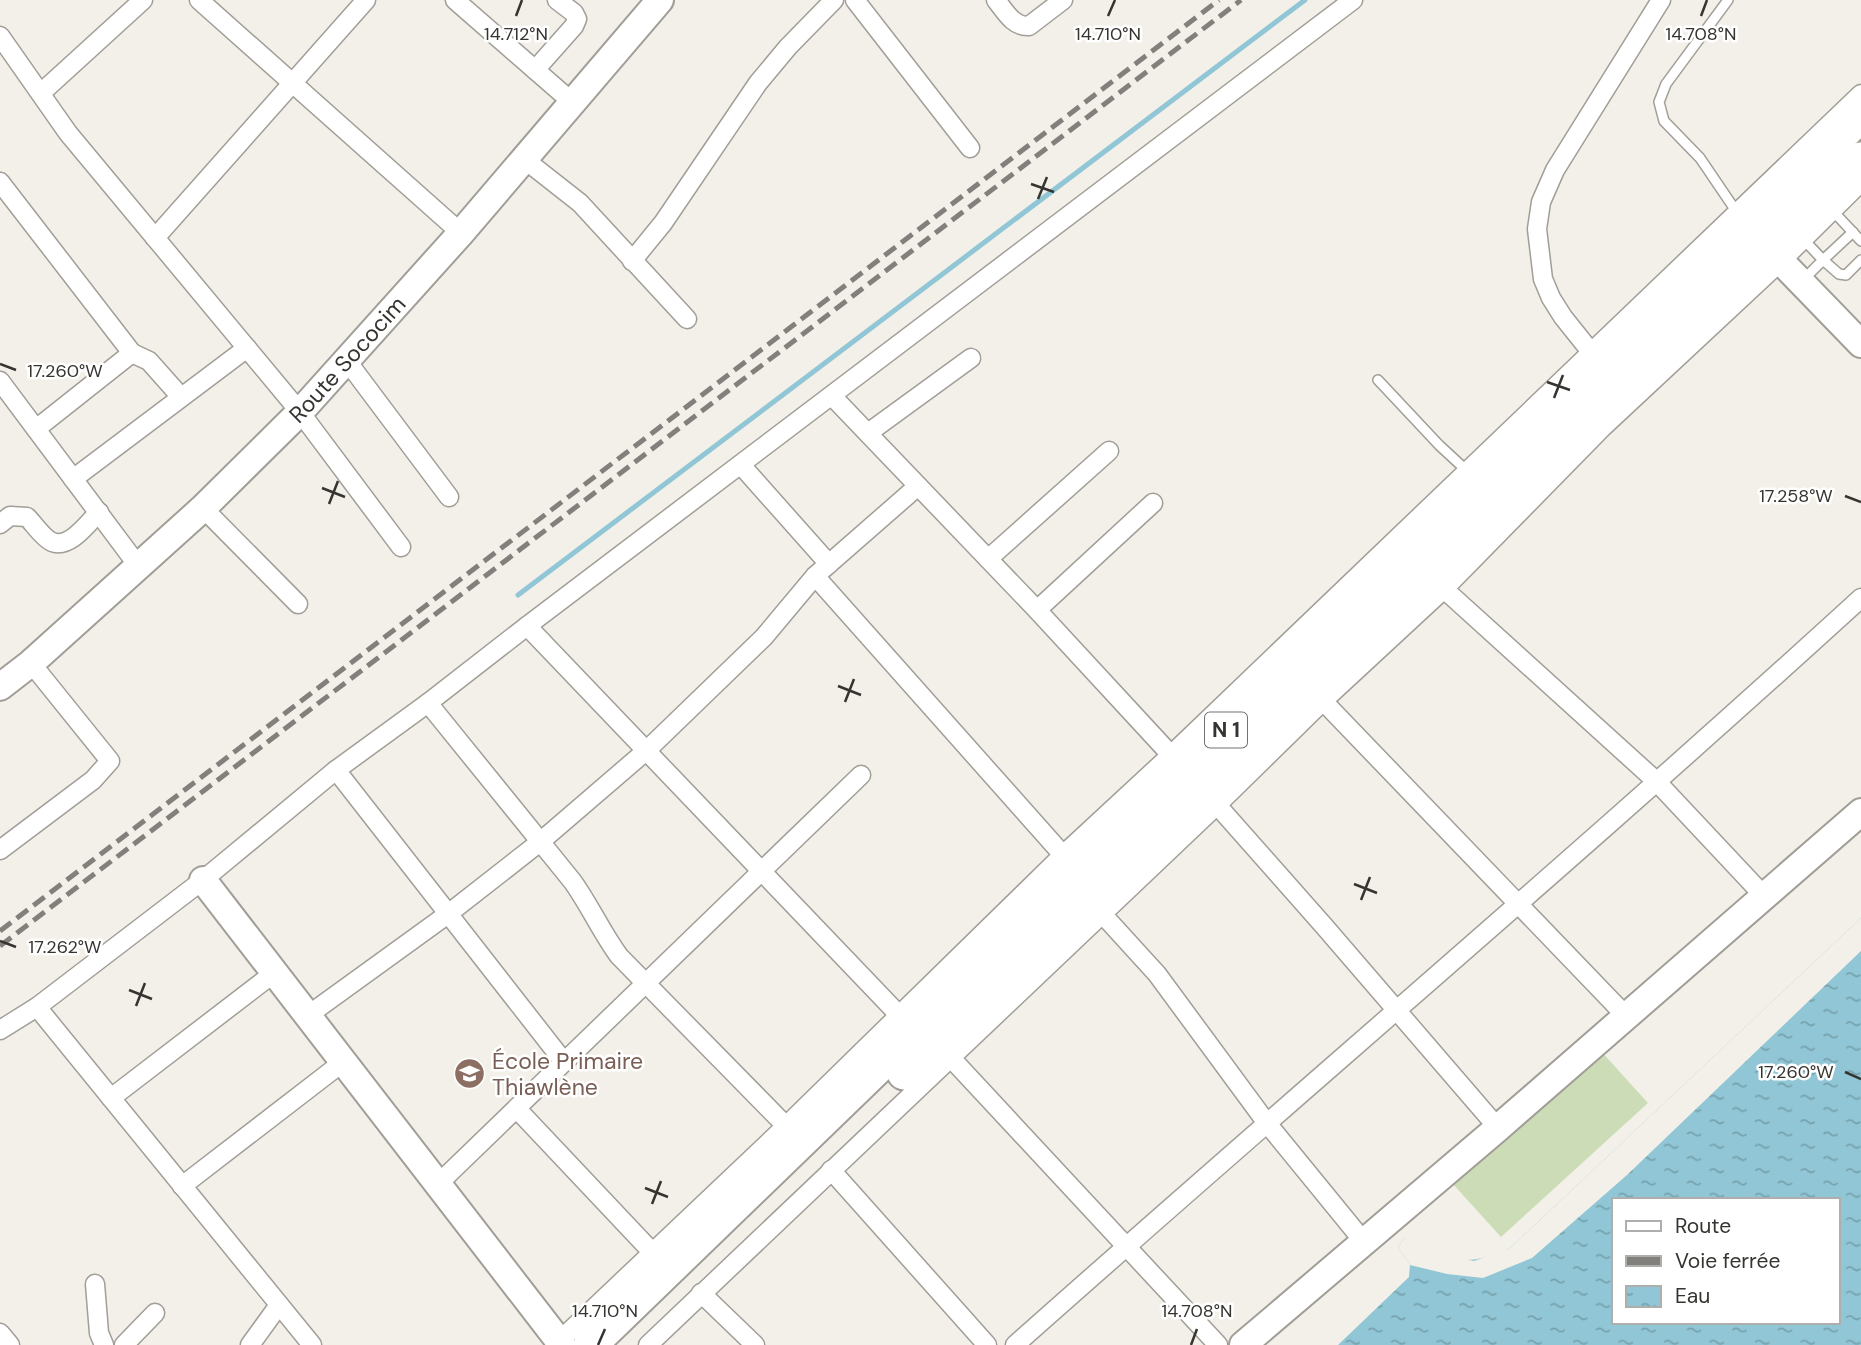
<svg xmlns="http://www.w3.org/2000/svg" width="1861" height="1345" viewBox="0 0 1861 1345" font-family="'DM Sans',sans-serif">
  <defs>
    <pattern id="water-ripples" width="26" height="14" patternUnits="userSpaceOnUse" patternTransform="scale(1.75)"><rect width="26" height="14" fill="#90c6d5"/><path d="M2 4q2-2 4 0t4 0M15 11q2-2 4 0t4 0" fill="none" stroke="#76a2ad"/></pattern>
  </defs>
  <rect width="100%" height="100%" fill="#f3f0e9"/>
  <path fill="#cbdcb6" d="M1599,1049L1648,1103L1501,1237L1452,1183Z"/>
  <path fill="url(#water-ripples)" fill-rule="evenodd" d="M1861,918V1345H1338L1409,1277L1410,1265L1398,1247L1404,1238C1415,1242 1424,1248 1434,1253C1459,1265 1485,1260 1509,1249ZM1614,1200H1838V1322H1614Z"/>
  <path fill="#f3f0e9" d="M1861,918V951L1627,1175L1532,1258L1483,1278L1447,1274L1410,1265L1398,1247L1404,1238L1417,1242L1437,1254L1474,1261L1509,1249Z"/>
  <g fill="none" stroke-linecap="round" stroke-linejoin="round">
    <path stroke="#90c6d5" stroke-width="5" d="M518,595L1305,0"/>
    <defs>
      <g id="lane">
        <path d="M1728,0L1666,84L1659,102L1664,121L1700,158L1736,211"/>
        <path d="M1832,210L1861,241"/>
        <path d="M1853,232L1823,260L1839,274L1846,275L1861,260"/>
        <path d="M1803,280L1823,260L1803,239"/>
        <path d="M1378,380L1439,445L1466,470"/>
      </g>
      <g id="street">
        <path d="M199,0L461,233"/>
        <path d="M455,0L572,102"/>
        <path d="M855,0L970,148"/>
        <path d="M996,0C1005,11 1013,27 1029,26L1063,0"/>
        <path d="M0,36L68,133L300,412L401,547"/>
        <path d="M535,70L574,26L577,19L574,13L557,0"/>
        <path d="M41,93L143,0"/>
        <path d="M524,159L580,203L687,319"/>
        <path d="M0,182L132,353L149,361L181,397"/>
        <path d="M155,238L366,0"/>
        <path d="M632,261L663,223L758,83L788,47L834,0"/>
        <path d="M1591,352L1563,317L1551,298L1543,279L1537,229L1541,202L1555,170L1661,0"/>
        <path d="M347,361L449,497"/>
        <path d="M0,381L139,567"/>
        <path d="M832,396L1037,610L1171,755"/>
        <path d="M36,429L132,353"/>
        <path d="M868,433L971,358"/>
        <path d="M741,465L829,564"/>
        <path d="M73,479L247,348"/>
        <path d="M203,508L298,604"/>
        <path d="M0,524L10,516L27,517C34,524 43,538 52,542C70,549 88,523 99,512"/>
        <path d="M988,559L1109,451"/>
        <path d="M815,576L1063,855"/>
        <path d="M1444,589L1656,781L1764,896"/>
        <path d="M1037,610L1153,503"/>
        <path d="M527,626L900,1016"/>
        <path d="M1323,701L1626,1016"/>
        <path d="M428,703L573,882C590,906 602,933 619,956L786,1126"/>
        <path d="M336,770L564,1062"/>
        <path d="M1217,805L1324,926L1498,1128"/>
        <path d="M0,850L93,780L110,761L31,663"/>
        <path d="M1095,906L1157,974L1266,1122L1364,1242"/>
        <path d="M37,1007L312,1345"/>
        <path d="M307,1016L448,914L540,842L647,750L764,637L815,576L918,486"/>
        <path d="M0,1030L37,1007L203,880L336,770L428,703L527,626L1353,0"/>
        <path d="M951,1058L1218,1345"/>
        <path d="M111,1098L274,973"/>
        <path d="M517,1109L652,1252"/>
        <path d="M831,1170L987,1345"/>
        <path d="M437,1185L861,775"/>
        <path d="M182,1186L343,1062"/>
        <path d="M95,1284L99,1333L104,1345"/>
        <path d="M701,1293L755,1345"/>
        <path d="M0,1333L10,1345"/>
        <path d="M124,1345L155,1313"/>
        <path d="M250,1345L279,1305"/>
        <path d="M555,1345L786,1126L1063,855L1171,755L1861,94"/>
        <path d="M648,1345L1217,805L1323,701L1444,589L1603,427L1781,261L1861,182"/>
        <path d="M1015,1345C1296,1095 1583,852 1861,598"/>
      </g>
      <g id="secondary">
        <path d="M1767,247L1861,344"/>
        <path id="s1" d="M0,687L31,663L203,508L300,412L461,233L660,0"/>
        <path d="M203,880L562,1345"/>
        <path d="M1243,1345L1498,1128L1861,812"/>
      </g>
      <g id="highway">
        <path d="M904,1073L1621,385L1861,159"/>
        <path d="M590,1345L1794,181L1861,115"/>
      </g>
    </defs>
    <use href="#lane" stroke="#a19e97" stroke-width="12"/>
    <use href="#street" stroke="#a19e97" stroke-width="21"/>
    <use href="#secondary" stroke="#a19e97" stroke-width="30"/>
    <use href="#highway" stroke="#a19e97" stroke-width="37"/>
    <use href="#lane" stroke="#fff" stroke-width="9"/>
    <use href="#street" stroke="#fff" stroke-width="18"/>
    <use href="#secondary" stroke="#fff" stroke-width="26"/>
    <use href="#highway" stroke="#fff" stroke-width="33"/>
    <g stroke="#82807c" stroke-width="5" stroke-dasharray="14 7" stroke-linecap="butt">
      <path d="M0,931L1219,0"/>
      <path d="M0,946L1241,0"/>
    </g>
  </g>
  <path fill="none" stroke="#353431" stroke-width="2.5" d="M516,16L522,0M1108,16L1115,0M1701,16L1707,0M1031,184L1054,192M1038,199L1047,177M0,364L16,370M1547,382L1570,390M1554,398L1563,375M322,488L345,497M1845,496L1861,502M329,504L338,481M838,686L861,695M845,702L854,679M1354,884L1377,893M1361,900L1370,877M0,941L16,947M129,990L152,999M136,1006L145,983M1845,1072L1861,1079M645,1188L668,1197M652,1204L661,1181M598,1345L605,1329M1191,1345L1197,1329"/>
  <defs>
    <symbol id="school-disc" viewBox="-11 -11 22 22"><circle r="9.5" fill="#8d6e63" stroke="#fff"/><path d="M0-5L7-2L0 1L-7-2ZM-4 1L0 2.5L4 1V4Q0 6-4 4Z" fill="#fff"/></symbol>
  </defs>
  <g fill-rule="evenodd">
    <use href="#school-disc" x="452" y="1056" width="35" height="35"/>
  </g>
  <g text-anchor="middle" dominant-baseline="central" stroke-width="5" stroke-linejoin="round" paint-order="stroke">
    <rect fill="#fff" stroke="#72716f" stroke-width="2" x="1205" y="712.5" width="42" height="35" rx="5"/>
    <g font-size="21" font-weight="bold" fill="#353431">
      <text x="1226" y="730">N 1</text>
    </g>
    <g font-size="23" fill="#353431" stroke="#fff">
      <text stroke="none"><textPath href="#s1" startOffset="478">Route Sococim</textPath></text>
    </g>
    <g font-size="23" fill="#785e54" stroke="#fff" text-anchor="start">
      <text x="492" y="1061">École Primaire<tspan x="492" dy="26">Thiawlène</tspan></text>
    </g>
  </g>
  <g font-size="18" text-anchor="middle" fill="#353431" stroke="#fff" stroke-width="5" stroke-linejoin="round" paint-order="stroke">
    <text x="516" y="40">14.712°N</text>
    <text x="1108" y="40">14.710°N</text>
    <text x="1701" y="40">14.708°N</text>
    <text x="65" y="377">17.260°W</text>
    <text x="1796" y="502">17.258°W</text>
    <text x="65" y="953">17.262°W</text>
    <text x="1796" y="1078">17.260°W</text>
    <text x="605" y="1317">14.710°N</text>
    <text x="1197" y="1317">14.708°N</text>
  </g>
  <rect x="1612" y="1198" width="228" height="126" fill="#ffffff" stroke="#aeaead" stroke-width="2"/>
  <rect x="1626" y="1221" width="35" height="10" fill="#ffffff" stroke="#aeaead" stroke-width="2"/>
  <text x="1675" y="1233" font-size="21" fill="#353431">Route</text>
  <rect x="1626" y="1256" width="35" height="10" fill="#82807c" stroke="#aeaead" stroke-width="2"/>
  <text x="1675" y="1268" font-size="21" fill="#353431">Voie ferrée</text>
  <rect x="1626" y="1286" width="35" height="21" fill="url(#water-ripples)" stroke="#aeaead" stroke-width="2"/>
  <text x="1675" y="1303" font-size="21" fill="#353431">Eau</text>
</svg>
